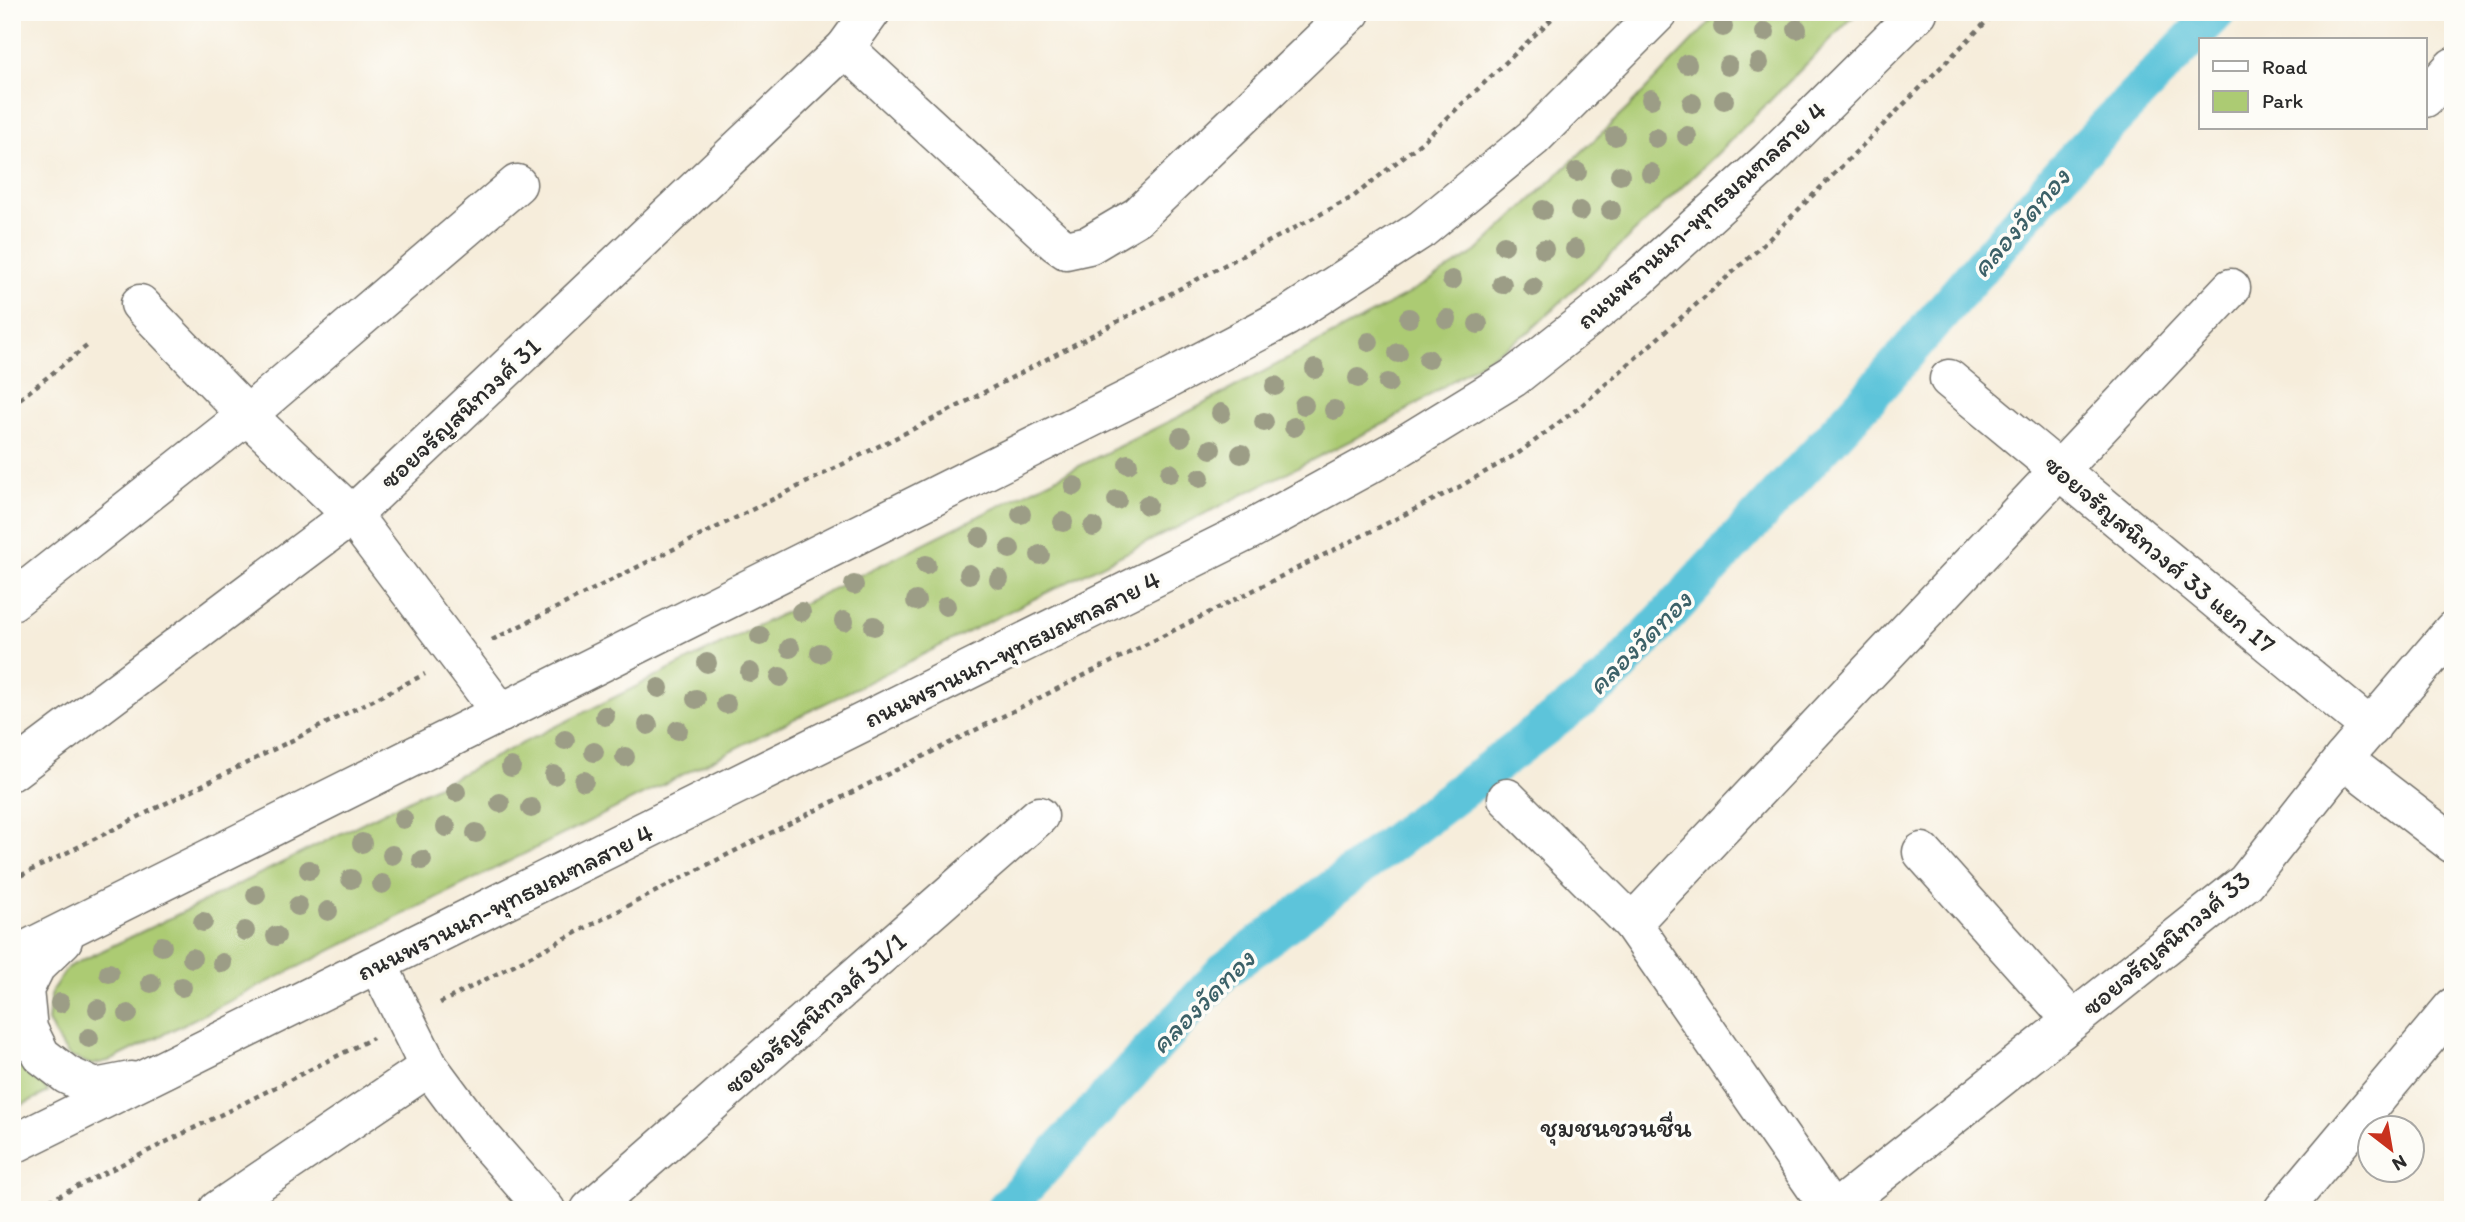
<svg xmlns="http://www.w3.org/2000/svg" width="2465" height="1222" viewBox="0 0 2465 1222" font-family="Itim,'Playpen Sans Thai',sans-serif">
  <rect width="100%" height="100%" fill="#fdfcf7"/>
  <filter id="ink" filterUnits="userSpaceOnUse"><feTurbulence type="fractalNoise" baseFrequency=".0143" numOctaves="2"/><feDisplacementMap in="SourceGraphic" scale="14" xChannelSelector="R" yChannelSelector="G"/><feConvolveMatrix kernelMatrix="1 2 1 2 8 2 1 2 1" color-interpolation-filters="sRGB"/></filter>
  <filter id="wash" filterUnits="userSpaceOnUse"><feTurbulence type="fractalNoise" baseFrequency=".00686" numOctaves="4" result="noise"/><feDisplacementMap in="SourceGraphic" scale="28" xChannelSelector="R" yChannelSelector="G"/><feGaussianBlur stdDeviation="1.57" result="paint"/><feColorMatrix in="noise" values="0 0 0 0 0 0 0 0 0 0 0 0 0 0 0 0 0 1.4 0 .05"/><feComposite in="paint" operator="in"/></filter>
  <g filter="url(#wash)">
    <rect width="100%" height="100%" fill="#f6eddb"/>
    <g fill="#accb73" stroke="#6c7b4f" stroke-width="2">
      <path d="M1720,12H1858L1719,152L1530,331L1388,422L112,1060L92,1065L69,1056L58,1041L48,1021L52,990L68,967L187,910L1194,409L1401,298L1476,252L1627,109Z"/>
      <path d="M12,1024L16,1037L48,1092L12,1110Z"/>
    </g>
    <g fill="none" stroke-linecap="round" stroke-linejoin="round">
      <path stroke="#5dc4da" stroke-width="38" d="M1004,1210L1224,971L1608,679L1870,396L2062,172L2217,12"/>
    </g>
  </g>
  <g filter="url(#ink)">
    <g fill="none" stroke-linecap="round" stroke-linejoin="round">
      <defs>
        <g id="minor">
          <path d="M845,48L1056,243L1066,250L1089,245L1138,216L1351,12"/>
          <path d="M2425,98L2453,67"/>
          <path d="M140,304L247,415L352,515L501,713"/>
          <path d="M1949,379L2371,728"/>
          <path d="M12,601L247,415L517,184"/>
          <path d="M2343,759L2453,844"/>
          <path d="M12,771L352,515L845,48L871,12"/>
          <path d="M1507,798L1632,923"/>
          <path d="M1922,852L2072,1020"/>
          <path d="M378,965L429,1067L475,1129L546,1210"/>
          <path d="M218,1210L429,1067"/>
          <path d="M590,1210L1039,816"/>
          <path d="M1831,1210L1632,923L2231,288"/>
          <path d="M1835,1210L2246,882L2343,759L2453,630"/>
          <path d="M2283,1210L2453,1007"/>
        </g>
        <g id="major">
          <path d="M63,940L36,966L24,990L28,1029L41,1055L67,1075L95,1088L131,1081"/>
          <path d="M12,957L1155,386L1286,317L1422,229L1533,138L1659,12"/>
          <path d="M12,1145L1248,531L1394,451L1513,378L1639,278L1768,161L1918,12"/>
        </g>
      </defs>
      <use href="#minor" stroke="#726f69" stroke-width="41"/>
      <use href="#major" stroke="#726f69" stroke-width="41"/>
      <g stroke="#726f69" stroke-width="4.5" stroke-dasharray="5 5" stroke-linecap="butt">
        <path d="M12,405L87,346"/>
        <path d="M492,640L943,414L1353,197L1422,142L1559,12"/>
        <path d="M12,880L425,674"/>
        <path d="M440,1003L711,863L1459,487L1520,452L1581,406L1759,249L1996,12"/>
        <path d="M31,1210L373,1038"/>
      </g>
      <use href="#minor" stroke="#fff" stroke-width="38"/>
      <use href="#major" stroke="#fff" stroke-width="38"/>
    </g>
    <g fill="#9c9d86">
      <circle cx="1723" cy="27" r="10"/>
      <circle cx="1797" cy="29" r="10"/>
      <circle cx="1765" cy="32" r="10"/>
      <circle cx="1759" cy="63" r="10"/>
      <circle cx="1687" cy="64" r="10"/>
      <circle cx="1728" cy="66" r="10"/>
      <circle cx="1651" cy="99" r="10"/>
      <circle cx="1724" cy="100" r="10"/>
      <circle cx="1692" cy="103" r="10"/>
      <circle cx="1615" cy="136" r="10"/>
      <circle cx="1687" cy="136" r="10"/>
      <circle cx="1656" cy="138" r="10"/>
      <circle cx="1577" cy="172" r="10"/>
      <circle cx="1651" cy="173" r="10"/>
      <circle cx="1620" cy="175" r="10"/>
      <circle cx="1543" cy="210" r="10"/>
      <circle cx="1611" cy="210" r="10"/>
      <circle cx="1580" cy="211" r="10"/>
      <circle cx="1504" cy="245" r="10"/>
      <circle cx="1544" cy="249" r="10"/>
      <circle cx="1575" cy="249" r="10"/>
      <circle cx="1452" cy="280" r="10"/>
      <circle cx="1502" cy="284" r="10"/>
      <circle cx="1533" cy="287" r="10"/>
      <circle cx="1409" cy="318" r="10"/>
      <circle cx="1447" cy="319" r="10"/>
      <circle cx="1478" cy="324" r="10"/>
      <circle cx="1369" cy="342" r="10"/>
      <circle cx="1398" cy="353" r="10"/>
      <circle cx="1428" cy="359" r="10"/>
      <circle cx="1315" cy="369" r="10"/>
      <circle cx="1358" cy="378" r="10"/>
      <circle cx="1388" cy="383" r="10"/>
      <circle cx="1275" cy="386" r="10"/>
      <circle cx="1304" cy="405" r="10"/>
      <circle cx="1334" cy="410" r="10"/>
      <circle cx="1221" cy="413" r="10"/>
      <circle cx="1264" cy="422" r="10"/>
      <circle cx="1294" cy="427" r="10"/>
      <circle cx="1181" cy="437" r="10"/>
      <circle cx="1211" cy="449" r="10"/>
      <circle cx="1241" cy="454" r="10"/>
      <circle cx="1128" cy="464" r="10"/>
      <circle cx="1170" cy="473" r="10"/>
      <circle cx="1200" cy="478" r="10"/>
      <circle cx="1074" cy="486" r="10"/>
      <circle cx="1117" cy="500" r="10"/>
      <circle cx="1147" cy="505" r="10"/>
      <circle cx="1021" cy="514" r="10"/>
      <circle cx="1063" cy="522" r="10"/>
      <circle cx="1093" cy="527" r="10"/>
      <circle cx="980" cy="538" r="10"/>
      <circle cx="1010" cy="549" r="10"/>
      <circle cx="1040" cy="555" r="10"/>
      <circle cx="926" cy="565" r="10"/>
      <circle cx="969" cy="574" r="10"/>
      <circle cx="999" cy="579" r="10"/>
      <circle cx="854" cy="585" r="10"/>
      <circle cx="916" cy="601" r="10"/>
      <circle cx="946" cy="606" r="10"/>
      <circle cx="801" cy="612" r="10"/>
      <circle cx="844" cy="621" r="10"/>
      <circle cx="874" cy="626" r="10"/>
      <circle cx="760" cy="636" r="10"/>
      <circle cx="790" cy="648" r="10"/>
      <circle cx="820" cy="653" r="10"/>
      <circle cx="707" cy="663" r="10"/>
      <circle cx="750" cy="672" r="10"/>
      <circle cx="780" cy="677" r="10"/>
      <circle cx="659" cy="688" r="10"/>
      <circle cx="696" cy="699" r="10"/>
      <circle cx="726" cy="704" r="10"/>
      <circle cx="605" cy="716" r="10"/>
      <circle cx="648" cy="725" r="10"/>
      <circle cx="678" cy="730" r="10"/>
      <circle cx="565" cy="740" r="10"/>
      <circle cx="594" cy="752" r="10"/>
      <circle cx="625" cy="757" r="10"/>
      <circle cx="511" cy="767" r="10"/>
      <circle cx="554" cy="775" r="10"/>
      <circle cx="584" cy="781" r="10"/>
      <circle cx="456" cy="792" r="10"/>
      <circle cx="500" cy="803" r="10"/>
      <circle cx="531" cy="808" r="10"/>
      <circle cx="403" cy="819" r="10"/>
      <circle cx="446" cy="827" r="10"/>
      <circle cx="476" cy="833" r="10"/>
      <circle cx="362" cy="843" r="10"/>
      <circle cx="392" cy="855" r="10"/>
      <circle cx="422" cy="860" r="10"/>
      <circle cx="309" cy="870" r="10"/>
      <circle cx="351" cy="879" r="10"/>
      <circle cx="382" cy="884" r="10"/>
      <circle cx="256" cy="895" r="10"/>
      <circle cx="298" cy="906" r="10"/>
      <circle cx="328" cy="911" r="10"/>
      <circle cx="203" cy="922" r="10"/>
      <circle cx="245" cy="931" r="10"/>
      <circle cx="276" cy="936" r="10"/>
      <circle cx="162" cy="946" r="10"/>
      <circle cx="192" cy="958" r="10"/>
      <circle cx="222" cy="963" r="10"/>
      <circle cx="109" cy="973" r="10"/>
      <circle cx="151" cy="983" r="10"/>
      <circle cx="182" cy="987" r="10"/>
      <circle cx="60" cy="1003" r="10"/>
      <circle cx="98" cy="1009" r="10"/>
      <circle cx="128" cy="1014" r="10"/>
      <circle cx="89" cy="1038" r="10"/>
    </g>
  </g>
  <g text-anchor="middle" dominant-baseline="central" stroke-width="7" stroke-linejoin="round" paint-order="stroke">
    <g font-size="26" fill="#2b2b2b" stroke="#fdfcf7">
      <text transform="translate(1701 215) rotate(-42)">ถนนพรานนก-พุทธมณฑลสาย 4</text>
      <text transform="translate(460 413) rotate(-43)">ซอยจรัญสนิทวงศ์ 31</text>
      <text transform="translate(2160 554) rotate(40)">ซอยจรัญสนิทวงศ์ 33 แยก 17</text>
      <text transform="translate(1012 649) rotate(-26)">ถนนพรานนก-พุทธมณฑลสาย 4</text>
      <text transform="translate(505 902) rotate(-26)">ถนนพรานนก-พุทธมณฑลสาย 4</text>
      <text transform="translate(2166 943) rotate(-40)">ซอยจรัญสนิทวงศ์ 33</text>
      <text transform="translate(815 1013) rotate(-41)">ซอยจรัญสนิทวงศ์ 31/1</text>
    </g>
    <g font-size="28" font-style="italic" fill="#3c6168" stroke="#fdfcf7">
      <text transform="translate(2020 222) rotate(-49)">คลองวัดทอง</text>
      <text transform="translate(1639 642) rotate(-45)">คลองวัดทอง</text>
      <text transform="translate(1202 1001) rotate(-45)">คลองวัดทอง</text>
    </g>
    <g font-size="28" fill="#2b2b2b" stroke="#fdfcf7">
      <text x="1616" y="1127">ชุมชนชวนชื่น</text>
    </g>
  </g>
  <rect width="2465" height="1222" fill="none" stroke="#fdfcf7" stroke-width="42"/>
  <rect x="2199" y="38" width="228" height="91" fill="#fdfcf7" stroke="#a9a8a5" stroke-width="2"/>
  <rect x="2213" y="61" width="35" height="10" fill="#ffffff" stroke="#a9a8a5" stroke-width="2"/>
  <text x="2262" y="74" font-size="21" fill="#2b2b2b">Road</text>
  <rect x="2213" y="91" width="35" height="21" fill="#accb73" stroke="#a9a8a5" stroke-width="2"/>
  <text x="2262" y="108" font-size="21" fill="#2b2b2b">Park</text>
  <g transform="translate(2391 1149) rotate(149)"><circle r="33" fill="#fdfcf7" stroke="#a9a8a5" stroke-width="2"/>
  <path d="M0-5L12 26L0 18L-12 26Z" fill="#c8321e"/>
  <text y="-10" font-size="19" font-weight="bold" text-anchor="middle" fill="#2b2b2b">N</text>
  </g>
</svg>
